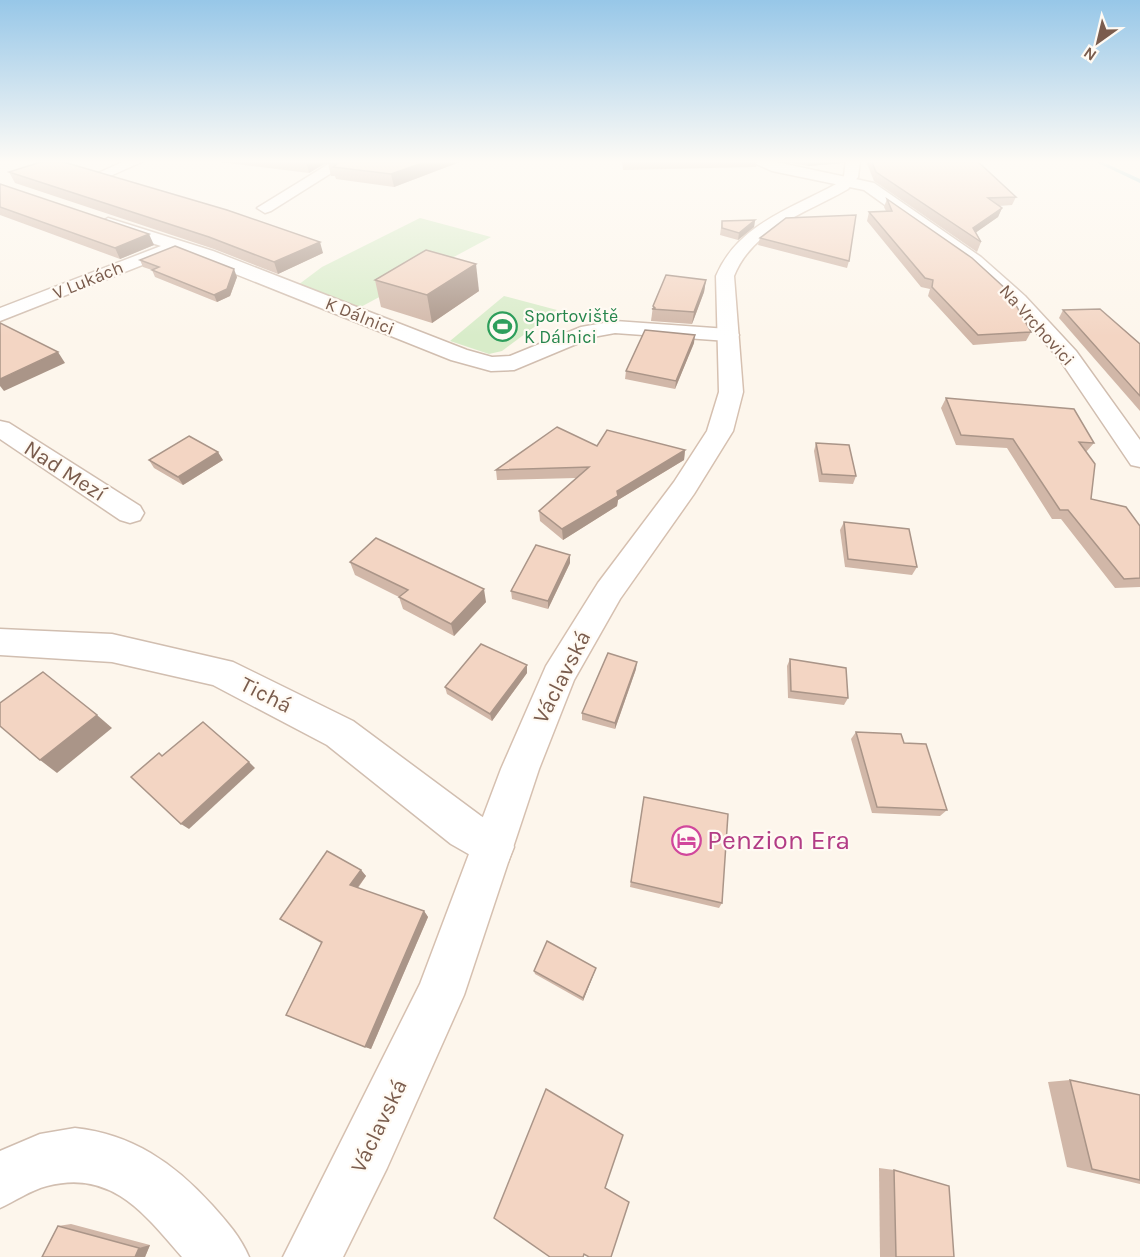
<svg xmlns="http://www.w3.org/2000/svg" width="1140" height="1257" viewBox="0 0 1140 1257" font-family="Karla,sans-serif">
  <rect width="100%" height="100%" fill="#fdf6ec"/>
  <g fill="#d8ecc9">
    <path d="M420,218L491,237L357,309L298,285L322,267Z"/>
    <path d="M504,296L557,310L502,351L489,354L450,341Z"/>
  </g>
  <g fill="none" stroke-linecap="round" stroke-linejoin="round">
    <path fill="#a5d3da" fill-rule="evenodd" d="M1092,160H1098L1140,179V183Z"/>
    <defs>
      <g id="street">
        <path d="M127,160H146L108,177L103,178L96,174Z"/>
        <path d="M335,160H352L271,211L265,213L257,208Z"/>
        <path d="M747,160H767L874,183L981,257L1025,296L1076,351L1140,440V467L1131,465L1060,360L1011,304L969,265L864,190L772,171Z"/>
        <path d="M108,218L213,251L467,350L492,357L510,356L581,327L615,321L728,329L736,330L739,335L736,340L728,341L615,333L593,337L514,370L491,371L451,360L178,251L0,321V308L161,246L102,227L100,223Z"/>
        <path d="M0,421L9,423L140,506L144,513L140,520L130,523L120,520L0,439Z"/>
        <path d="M0,629L112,634L233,662L353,721L481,816L508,832L514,847L508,862L493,868L451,844L327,745L213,685L112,662L0,655Z"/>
        <path d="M75,1128C132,1134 174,1163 212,1205C227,1222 240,1236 249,1257H182C144,1213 111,1169 47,1186C31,1190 15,1201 0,1208V1151L40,1134Z"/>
      </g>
      <path id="secondary" d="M846,160H860L858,177L848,189C807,213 753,228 734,276L743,392L733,431L694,494L620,599L574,680L539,769L464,995L387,1168L343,1257H283L420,984L501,769L546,666L598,583L674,482L707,431L719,392L716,276C738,224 791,209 838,183L844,176Z"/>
    </defs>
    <use href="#street" stroke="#d1beb0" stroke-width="3"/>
    <use href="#secondary" stroke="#d6c0b0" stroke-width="3"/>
    <use href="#street" fill="#fff" fill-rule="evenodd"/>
    <use href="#secondary" fill="#fff" fill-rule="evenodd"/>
  </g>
  <g fill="#d1b7a8">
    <path d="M202,160H331L309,173Z"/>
    <path d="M334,160H465L394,187L336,179L335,176H331L328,163Z"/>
    <path d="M622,160H757L756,167L623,170Z"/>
    <path d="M774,160H845L843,163L808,166Z"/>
    <path d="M861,160H976L1016,197L1012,205L999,206L1002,208L998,217L976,232L981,242L977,252L874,181L866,161L862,162Z"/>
    <path d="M9,172L323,253L278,274L214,249L15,183Z"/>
    <path d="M0,184L154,245L120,259L0,215Z"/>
    <path d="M887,199L1031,332L1026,341L973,345L928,296L930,289L921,287L867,221L869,212L886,211L884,207Z"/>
    <path d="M755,220L754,227L738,240L720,235L722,221Z"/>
    <path d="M760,238L849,261L847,268L758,245Z"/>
    <path d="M140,260L237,277L230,296L217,302L155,277L152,270L143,267Z"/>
    <path d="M375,280L479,291L432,323L381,307Z"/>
    <path d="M706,280L704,292L692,324L651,321L653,306Z"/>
    <path d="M1063,310L1140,344V411L1059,318Z"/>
    <path d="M694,343L675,389L625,379L626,371Z"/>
    <path d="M946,398L1094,443L1086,452L1091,499L1140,526V587L1115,588L1061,519H1052L1007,448L956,445L941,408Z"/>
    <path d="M816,443L856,476L853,484L819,482L814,451Z"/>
    <path d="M597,446L685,450L684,460L618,500L617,506L563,540L540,521L539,511L576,478L497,480L496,470Z"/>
    <path d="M149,460H223L183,485L154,468Z"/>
    <path d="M844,522L917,567L912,575L845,567L840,530Z"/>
    <path d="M350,562L486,602L454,636L403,609L399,597L355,575Z"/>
    <path d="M570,563L548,609L512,599L511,591Z"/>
    <path d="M790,659L848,698L844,705L788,698L787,666Z"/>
    <path d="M636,669L615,729L582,720V713Z"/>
    <path d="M527,673L492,721L447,694L445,687Z"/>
    <path d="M856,732L904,743L947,810L940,816L872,813L851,739Z"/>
    <path d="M643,803L722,903L719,908L630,887Z"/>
    <path d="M361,870L366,876L358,888L424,911L428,917L371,1049L286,1015L321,943L288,924L280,919Z"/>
    <path d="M596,968L583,1001L535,974L534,971Z"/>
    <path d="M1070,1080L1140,1095V1184L1067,1167L1048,1082Z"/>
    <path d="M879,1168L894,1170L954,1257H880Z"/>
    <path d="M71,1224L150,1245L145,1257H42L58,1226Z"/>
  </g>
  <g fill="#aa9588">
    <path d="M308,160H331L309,173L306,161Z"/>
    <path d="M431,160H465L394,187L391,174Z"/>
    <path d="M809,160H845L843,163L808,166Z"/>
    <path d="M1002,208L998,217L971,236L973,228Z"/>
    <path d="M755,220L754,227L738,240L739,233Z"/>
    <path d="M149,234L154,245L120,259L115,248Z"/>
    <path d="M320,242L323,253L278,274L274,262Z"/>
    <path d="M476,264L479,291L432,323L427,295Z"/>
    <path d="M234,269L237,277L230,296L217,302L214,295Z"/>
    <path d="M706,280L704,292L692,324L694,312Z"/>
    <path d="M695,335L694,343L675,389L676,381Z"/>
    <path d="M58,352L65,363L4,391L0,386V379Z"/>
    <path d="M685,450L684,460L618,500L617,506L563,540L562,529L617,491Z"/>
    <path d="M218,452L223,460L183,485L178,477Z"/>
    <path d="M570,555V563L548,609V601Z"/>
    <path d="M484,589L486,602L454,636L451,624Z"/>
    <path d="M637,662L636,669L615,729V723Z"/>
    <path d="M527,665V673L492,721L490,714Z"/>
    <path d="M97,715L112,728L57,773L40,760Z"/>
    <path d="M249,762L255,768L189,829L181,824Z"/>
    <path d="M361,870L366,876L355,891L350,885Z"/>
    <path d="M424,911L428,917L371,1049L365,1047Z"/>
    <path d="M596,968L595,971L583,1001V998Z"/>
    <path d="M150,1245L145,1257H135L139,1248Z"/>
  </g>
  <g fill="#f3d5c3" stroke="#aa9588" stroke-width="1.5">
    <path d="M47,160H57L227,210L320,242L274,262L209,237L9,172Z"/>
    <path d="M334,160H431L391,174L333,167L337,164L328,163Z"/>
    <path d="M623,160H734L624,161Z"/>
    <path d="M871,160H976L1016,197L988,198L1002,208L973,228L981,242L876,172Z"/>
    <path d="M0,184L149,234L115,248L0,207Z"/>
    <path d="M887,199L972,258L1008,291L1031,332L978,335L932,287L933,280L925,278L869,212L892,211Z"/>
    <path d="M856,215L849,261L760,238L786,218Z"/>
    <path d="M755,220L739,233L722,228V221Z"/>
    <path d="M175,246L234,269L227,289L214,295L152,270L159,267L140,260Z"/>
    <path d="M426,250L476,264L427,295L375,280Z"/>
    <path d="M666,275L706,280L694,312L652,309L655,308L653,306Z"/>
    <path d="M1100,309L1140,344V396L1063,310Z"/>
    <path d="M0,323L58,352L0,379Z"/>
    <path d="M645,330L695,335L676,381L626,371Z"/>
    <path d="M946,398L1074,409L1094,443L1079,442L1095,464L1091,499L1126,507L1140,526V578L1124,579L1068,510H1060L1013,439L961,435Z"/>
    <path d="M557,427L597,446L607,430L685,450L617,491L618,496L562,529L539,511L589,467L496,470Z"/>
    <path d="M189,436L218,452L178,477L149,460Z"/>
    <path d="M816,443L849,445L856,476L822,474Z"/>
    <path d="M844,522L909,529L917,567L848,559Z"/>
    <path d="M376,538L484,589L451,624L399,597L408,590L350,562Z"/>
    <path d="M536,545L570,555L548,601L511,591Z"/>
    <path d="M481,644L527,665L490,714L445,687Z"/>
    <path d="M608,653L637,662L615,723L582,713Z"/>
    <path d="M790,659L846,668L848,698L791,691Z"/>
    <path d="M43,672L97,715L40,760L0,726V703Z"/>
    <path d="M203,722L249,762L181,824L131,777L159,753L162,756Z"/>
    <path d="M856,732L901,734L904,743L926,744L947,810L877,807Z"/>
    <path d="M644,797L728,814L722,903L631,882Z"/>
    <path d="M327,851L361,870L350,885L424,911L365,1047L286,1015L322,942L280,919Z"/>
    <path d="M547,941L596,968L583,998L534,971Z"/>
    <path d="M1070,1080L1140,1095V1180L1092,1169Z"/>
    <path d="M546,1089L623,1135L605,1188L629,1202L611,1257H589L584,1254L583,1257H550L494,1218Z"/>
    <path d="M894,1170L949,1186L954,1257H896Z"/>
    <path d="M58,1226L139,1248L135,1257H42Z"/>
  </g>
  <linearGradient id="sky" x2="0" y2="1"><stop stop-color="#97c7e8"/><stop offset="0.48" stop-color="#fefbf6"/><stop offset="1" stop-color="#fefbf6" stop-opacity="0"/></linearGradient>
  <rect width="1140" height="336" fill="url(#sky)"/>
  <defs>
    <symbol id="stadium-ring" viewBox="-11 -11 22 22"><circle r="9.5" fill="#fffaf3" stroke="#2e9e5b" stroke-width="1.5"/><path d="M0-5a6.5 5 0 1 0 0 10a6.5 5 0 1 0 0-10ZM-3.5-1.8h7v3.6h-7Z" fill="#2e9e5b"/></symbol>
    <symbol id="hotel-ring" viewBox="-11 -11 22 22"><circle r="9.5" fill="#fffaf3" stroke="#d1479c" stroke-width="1.5"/><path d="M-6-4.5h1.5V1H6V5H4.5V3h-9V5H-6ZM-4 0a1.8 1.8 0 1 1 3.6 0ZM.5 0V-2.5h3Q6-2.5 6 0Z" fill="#d1479c"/></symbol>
  </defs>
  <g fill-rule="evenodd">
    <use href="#stadium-ring" x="486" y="310" width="33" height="33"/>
    <use href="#hotel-ring" x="670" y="824" width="33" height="33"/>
  </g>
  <g text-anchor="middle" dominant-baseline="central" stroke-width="4.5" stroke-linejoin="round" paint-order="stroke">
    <g font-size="18" fill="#7a5c4d" stroke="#fffaf3">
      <text transform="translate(88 280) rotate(-22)">V Lukách</text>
      <text transform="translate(360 316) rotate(22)">K Dálnici</text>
      <text transform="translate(1037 325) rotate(48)">Na Vrchovici</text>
    </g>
    <g font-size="18" fill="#27864d" stroke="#fffaf3" text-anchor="start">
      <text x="524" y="316">Sportoviště<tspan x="524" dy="21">K Dálnici</tspan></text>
    </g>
    <g font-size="22" fill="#7a5c4d" stroke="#fffaf3">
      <text transform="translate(65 471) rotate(33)">Nad Mezí</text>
      <text transform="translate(562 677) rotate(-63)">Václavská</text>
      <text transform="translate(266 695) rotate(27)">Tichá</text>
      <text transform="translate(379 1126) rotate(-64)">Václavská</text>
    </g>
    <g font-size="27" fill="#b23c85" stroke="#fffaf3" text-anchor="start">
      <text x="707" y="840">Penzion Era</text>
    </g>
  </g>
  <g transform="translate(1098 42) rotate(214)" stroke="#fffaf3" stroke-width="4.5" paint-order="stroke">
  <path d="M0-4.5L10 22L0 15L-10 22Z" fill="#7a5c4d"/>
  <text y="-9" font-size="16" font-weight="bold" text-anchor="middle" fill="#7a5c4d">N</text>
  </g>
</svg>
